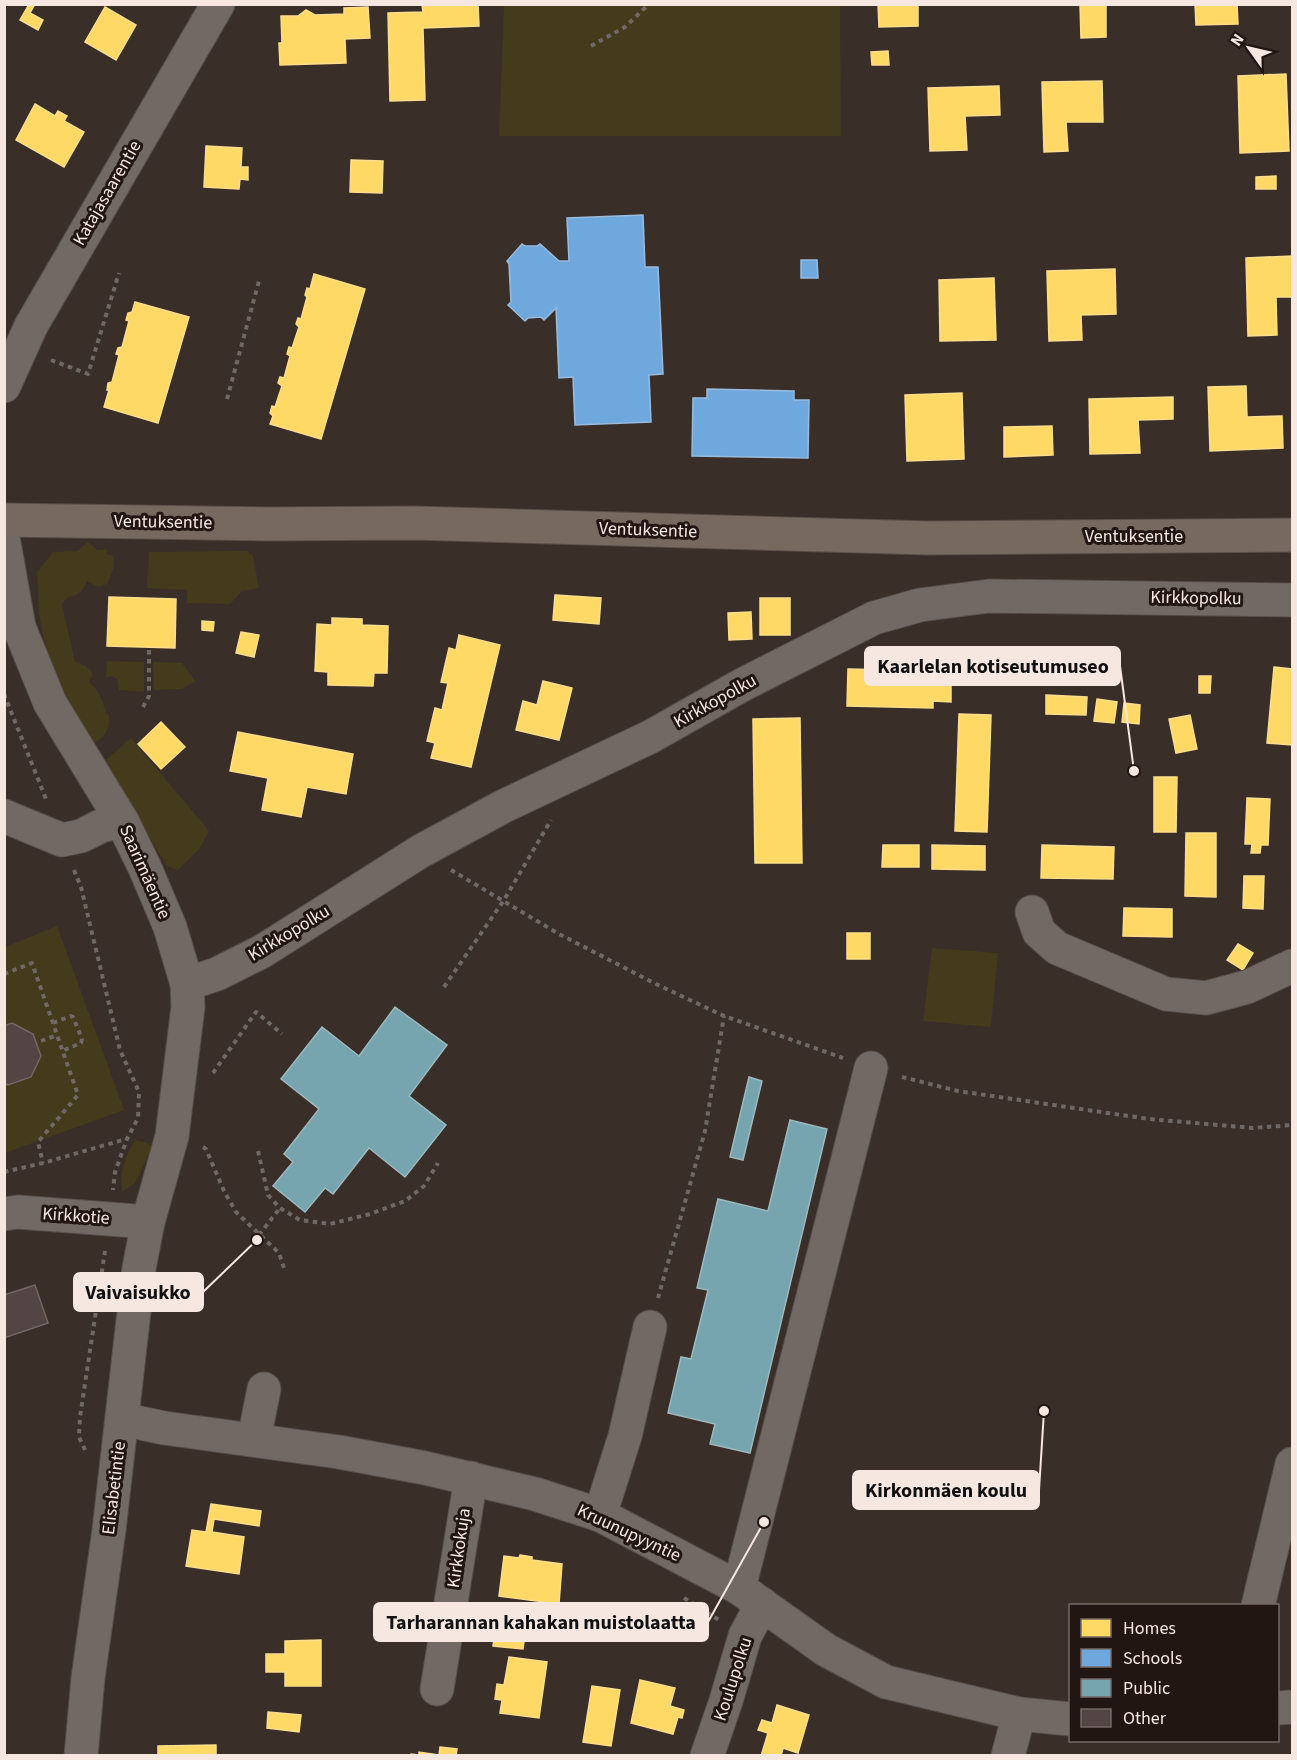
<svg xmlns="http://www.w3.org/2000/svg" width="1297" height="1760" viewBox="0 0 1297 1760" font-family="'Source Sans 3',sans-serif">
  <rect width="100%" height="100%" fill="#3a2e29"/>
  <g fill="#443a1c">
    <path d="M504,5H840L841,136H499Z"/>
    <path d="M88,542L97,550L107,549V554L113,556C116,566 111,575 107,584L99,587L87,581C83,591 79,596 68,597L62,604L75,662L86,666L93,674L89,682C99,690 103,701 106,713L109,715C110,729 105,738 92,744C68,704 46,661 39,614C38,600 38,586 37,572L53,552L77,551Z"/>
    <path d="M247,551L253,556L259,588L242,591L230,604L187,603V590L147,588L149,552Z"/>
    <path d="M107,661L144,662V692L119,690L117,679L112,676L106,678Z"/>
    <path d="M153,662L182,663L195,681L181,689L154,690Z"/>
    <path d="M131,738L209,831L200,848L178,870L167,866L138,818L110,778L106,760Z"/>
    <path d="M57,926L124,1110L5,1153V947Z"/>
    <path d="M932,948L998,953L991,1027L923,1021Z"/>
    <path d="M135,1140L147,1143L152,1147L135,1183L122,1192C119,1172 125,1157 135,1140Z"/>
  </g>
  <g fill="#ffd966" stroke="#fcdd8b" stroke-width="1.5">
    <path d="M25,4H35L30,13L43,20L38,30L20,20L28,6Z"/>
    <path d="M478,4L479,26L423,28L425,100L390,101L388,13L423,12L422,5Z"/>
    <path d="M878,4H918V26L879,27Z"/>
    <path d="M1080,4H1106V37L1081,38Z"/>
    <path d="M1195,4H1237L1238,24L1196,25Z"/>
    <path d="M105,7L136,25L116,60L85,42Z"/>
    <path d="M368,7L370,38L345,39L346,63L280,65L279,43H282L281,16H298L306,10L315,15L344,14V8Z"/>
    <path d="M888,51L889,65H872L871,52Z"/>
    <path d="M1286,74L1289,151L1240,153L1238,76Z"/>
    <path d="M1102,81L1103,122H1066L1068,151L1044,152L1042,82Z"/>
    <path d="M999,86L1000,115L965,116L967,150L930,151L928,88Z"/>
    <path d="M35,104L55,116L58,111L67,116L64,121L84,132L64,167L16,140Z"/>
    <path d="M206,146L242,148L241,167H248V180L240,179L239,189L204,187Z"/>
    <path d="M351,160L383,161L382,193L350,192Z"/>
    <path d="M1276,176V189H1256V177Z"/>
    <path d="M1292,256V297H1276L1277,335L1248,336L1246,258Z"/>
    <path d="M1115,269L1116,314L1081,315L1082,340L1049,341L1047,271Z"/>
    <path d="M314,274L365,289L321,439L270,424L273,416L270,413L272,406L275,407L282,386L278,383L280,377L284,378L290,356L287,354L289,347L292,348L299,327L296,324L298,318L301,319L307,297L305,295L307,288L310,289Z"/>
    <path d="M994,278L996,340L940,341L939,280Z"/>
    <path d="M135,302L189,317L158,423L104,407L109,390H107L108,383L112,382L119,355L116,354L118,348L122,347L129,321L126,320L128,313L132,312Z"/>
    <path d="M1246,386L1247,417L1282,416L1283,448L1210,451L1208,387Z"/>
    <path d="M962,393L964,459L907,461L905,395Z"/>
    <path d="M1173,397V419L1138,420L1140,453L1090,454L1089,399Z"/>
    <path d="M1052,426L1053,455L1004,457V427Z"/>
    <path d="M555,595L601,598L599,624L553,620Z"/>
    <path d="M109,597L176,599L175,648L107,646Z"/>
    <rect x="760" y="598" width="30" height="37"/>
    <path d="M751,612L752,639L729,640L728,613Z"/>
    <path d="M332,618L362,619V625L388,626L387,673H374L373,686L328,685V672L315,671L317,624L332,625Z"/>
    <path d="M202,621L214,622L213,631L202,630Z"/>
    <path d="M241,632L259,635L254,657L236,653Z"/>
    <path d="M459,635L500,645L471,767L431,758L435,743L427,741L435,708L442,710L448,683L441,682L449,648L456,650Z"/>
    <path d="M1274,667L1292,669V745L1267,743Z"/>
    <path d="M848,669L934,671V675L951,676V702L933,701V708L847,706Z"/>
    <path d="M1199,676H1211L1210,693H1199Z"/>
    <path d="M543,681L572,688L559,740L516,730L523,701L537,705Z"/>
    <path d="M1046,695L1087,697L1086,715L1046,714Z"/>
    <path d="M1097,699L1117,702L1114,723L1094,721Z"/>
    <path d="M1124,703L1140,705L1139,724L1122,722Z"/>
    <path d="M959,714L991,715L987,832L955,831Z"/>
    <path d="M1190,715L1197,749L1176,753L1169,719Z"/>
    <path d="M800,718L802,863H755L753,719Z"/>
    <path d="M161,722L185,747L161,769L138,744Z"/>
    <path d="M238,732L353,754L346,794L307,787L301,817L262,810L268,778L230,771Z"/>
    <path d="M1154,777H1177L1176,832H1154Z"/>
    <path d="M1247,798L1270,799L1268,845H1261L1260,853H1251L1252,844H1245Z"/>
    <path d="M1186,833H1216V897L1185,896Z"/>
    <path d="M883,845H919V867H882Z"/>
    <path d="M932,845L985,846V870L932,869Z"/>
    <path d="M1042,845L1114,847L1113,879L1041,878Z"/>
    <path d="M1244,876H1264L1263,909L1243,908Z"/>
    <path d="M1124,908L1172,909V937L1123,936Z"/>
    <rect x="847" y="933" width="23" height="26"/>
    <path d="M1238,944L1253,953L1243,970L1227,960Z"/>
    <path d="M211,1504L261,1511L259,1526L214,1519L212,1532L244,1537L239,1574L186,1566L192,1530L206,1532Z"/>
    <path d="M520,1555L532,1557V1560L562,1564L559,1604L499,1596L504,1556L519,1558Z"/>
    <path d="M497,1617L527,1621L523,1649L493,1646Z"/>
    <path d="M321,1640V1686H285V1672H266V1654H285V1641Z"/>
    <path d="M509,1657L547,1662L539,1718L500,1713L502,1700L495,1699L497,1684L504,1685Z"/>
    <path d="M640,1680L675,1688L670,1706L684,1710L682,1718L678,1717L673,1734L631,1723Z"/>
    <path d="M592,1686L620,1690L611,1746L583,1742Z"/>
    <path d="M777,1705L809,1715L798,1753L783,1748L781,1756H761L768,1733L758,1730L762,1720L772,1723Z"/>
    <path d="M268,1712L301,1715L299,1732L267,1728Z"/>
    <path d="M216,1745V1756H158V1746Z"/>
    <path d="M440,1747L457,1749L456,1756H410L411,1754L419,1755V1752L439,1755Z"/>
  </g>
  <g fill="#6fa8dc" stroke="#98bbde" stroke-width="1.5">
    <path d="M643,215L645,267H658L663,374L649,375L651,422L575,425L573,377L559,378L556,308L544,320L541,317L528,318L525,321L508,305L511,302L509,264L507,261L522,244L525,246H537L540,244L559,261H569L567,218Z"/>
    <path d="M801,260H817L818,278H801Z"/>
    <path d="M707,389L794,391V400H809L808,458L692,456L693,398H707Z"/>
  </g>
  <g fill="#76a5af" stroke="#9cb9be" stroke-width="1.5">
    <path d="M395,1007L447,1045L409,1096L446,1125L405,1177L369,1148L333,1194L325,1188L305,1212L273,1186L293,1162L284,1154L319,1109L281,1079L322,1027L359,1056Z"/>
    <path d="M749,1077L762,1081L743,1160L730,1157Z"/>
    <path d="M790,1120L827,1129L750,1453L710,1444L715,1424L668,1413L681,1357L691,1359L708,1290L697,1288L718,1199L768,1211Z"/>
  </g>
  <g fill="#524543" stroke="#726764" stroke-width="1.5">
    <path d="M12,1023L33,1034L41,1056L31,1077L8,1085L4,1083V1026Z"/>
    <path d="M35,1285L48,1323L4,1338V1295Z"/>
  </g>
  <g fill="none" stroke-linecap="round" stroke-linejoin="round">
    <defs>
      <g id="minor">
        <path d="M4,386L31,326L218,4"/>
        <path d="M4,543L19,627L50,703L122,821L145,868L170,927L187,984L188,1007L172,1136L148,1222L139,1268L109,1530L88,1678L81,1756"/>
        <path d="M4,816L62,840L81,836L101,826L122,821"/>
        <path d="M1032,912L1039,932L1057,948L1166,994L1206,998L1247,987L1292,966"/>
        <path d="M187,984L217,974L261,952L421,851L504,806L650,737L742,685L874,618L920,605L989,596L1292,600"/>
        <path d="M4,1214L18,1212L148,1222"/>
        <path d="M122,1419L164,1428L339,1452L425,1468L535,1494L600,1515L739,1588L826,1650L886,1682L1019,1714L1070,1719"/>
        <path d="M254,1439L264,1389"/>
        <path d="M600,1515L625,1436L650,1327"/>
        <path d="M739,1588L871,1068"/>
        <path d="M1258,1606L1292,1464"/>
        <path d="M437,1689L471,1478"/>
        <path d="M1278,1708L1292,1707"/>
        <path d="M707,1756L726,1701L745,1636L762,1604"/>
        <path d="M1008,1756L1019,1714"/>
      </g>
      <path id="major" d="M4,520L268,524L413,523L928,538L1292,535"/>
    </defs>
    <use href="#minor" stroke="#584d48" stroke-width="35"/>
    <use href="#major" stroke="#584d48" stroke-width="35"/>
    <g stroke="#706864" stroke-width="4" stroke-dasharray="4.5 4.5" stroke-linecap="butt">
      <path d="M591,46L625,27L649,4"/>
      <path d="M51,360L88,374L119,273"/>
      <path d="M227,399L259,281"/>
      <path d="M4,694L46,799"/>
      <path d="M143,707L149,696V647"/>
      <path d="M74,870L81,887L120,1050L139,1092L138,1118L127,1139L115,1172L113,1190"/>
      <path d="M451,870L559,934L656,984L724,1016L843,1058"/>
      <path d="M4,974L32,963L78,1095L38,1142L43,1163"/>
      <path d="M444,987L504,900L551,820"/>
      <path d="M53,1023L71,1016L73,1017L82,1039L81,1043L62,1051"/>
      <path d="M41,1041L57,1035"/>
      <path d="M213,1073L256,1012L282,1034"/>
      <path d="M902,1077L958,1091L1149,1119L1253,1128L1292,1125"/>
      <path d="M203,1147L206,1149L224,1191L236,1212L279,1253L284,1268"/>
      <path d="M258,1151L268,1195L280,1208L300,1220L330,1224L370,1214L405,1201L424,1186L438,1163"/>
      <path d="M4,1172L43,1163L126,1139"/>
      <path d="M259,1235L280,1208"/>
      <path d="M658,1298L705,1131L724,1016"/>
      <path d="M85,1450L79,1437L80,1417L105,1251"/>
      <path d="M684,1598L719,1620"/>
    </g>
    <use href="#minor" stroke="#726965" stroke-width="33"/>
    <use href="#major" stroke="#766a60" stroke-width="33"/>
  </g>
  <g text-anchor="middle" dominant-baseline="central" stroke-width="6" stroke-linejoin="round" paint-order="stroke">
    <g font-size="18" fill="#f6e7e1" stroke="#211612">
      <text transform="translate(107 193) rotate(-60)">Katajasaarentie</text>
      <text transform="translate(163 522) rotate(1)">Ventuksentie</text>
      <text transform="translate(648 530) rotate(2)">Ventuksentie</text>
      <text x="1134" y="536">Ventuksentie</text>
      <text transform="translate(1196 598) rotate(1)">Kirkkopolku</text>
      <text transform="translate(715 701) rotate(-29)">Kirkkopolku</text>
      <text transform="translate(145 872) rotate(66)">Saarimäentie</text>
      <text transform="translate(289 933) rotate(-31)">Kirkkopolku</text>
      <text transform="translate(76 1216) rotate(4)">Kirkkotie</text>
      <text transform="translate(114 1488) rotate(-83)">Elisabetintie</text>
      <text transform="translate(629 1533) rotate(25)">Kruunupyyntie</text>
      <text transform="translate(459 1548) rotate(-82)">Kirkkokuja</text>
      <text transform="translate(733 1679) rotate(-72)">Koulupolku</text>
    </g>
  </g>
  <path fill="none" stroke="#f6e7e1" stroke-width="2" d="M1134 771L1120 666M257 1240L203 1292M1044 1411L1039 1490M764 1522L708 1622"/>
  <g fill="#f6e7e1" stroke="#211612" stroke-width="2">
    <circle cx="1134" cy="771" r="6"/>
    <circle cx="257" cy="1240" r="6"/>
    <circle cx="1044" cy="1411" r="6"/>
    <circle cx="764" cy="1522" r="6"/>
  </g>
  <g fill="#f6e7e1" stroke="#f6e7e1" stroke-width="2">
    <rect x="865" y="647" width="255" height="38" rx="6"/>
    <rect x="74" y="1273" width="129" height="38" rx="6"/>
    <rect x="853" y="1471" width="186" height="38" rx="6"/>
    <rect x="374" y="1603" width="334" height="38" rx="6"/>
  </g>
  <g font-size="20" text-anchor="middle" font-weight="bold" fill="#111">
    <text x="993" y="673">Kaarlelan kotiseutumuseo</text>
    <text x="138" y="1299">Vaivaisukko</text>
    <text x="946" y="1497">Kirkonmäen koulu</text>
    <text x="541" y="1629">Tarharannan kahakan muistolaatta</text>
  </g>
  <rect width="1297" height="1760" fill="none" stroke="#f6e7e1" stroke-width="12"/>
  <rect x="1069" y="1604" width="210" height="138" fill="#211612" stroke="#766a65" stroke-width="1.5"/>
  <rect x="1081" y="1619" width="30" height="18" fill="#ffd966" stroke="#766a65" stroke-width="1.5"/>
  <text x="1123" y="1634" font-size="18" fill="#f6e7e1">Homes</text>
  <rect x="1081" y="1649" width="30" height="18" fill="#6fa8dc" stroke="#766a65" stroke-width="1.5"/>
  <text x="1123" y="1664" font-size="18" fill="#f6e7e1">Schools</text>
  <rect x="1081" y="1679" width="30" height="18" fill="#76a5af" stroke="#766a65" stroke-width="1.5"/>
  <text x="1123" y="1694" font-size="18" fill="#f6e7e1">Public</text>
  <rect x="1081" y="1709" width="30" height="18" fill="#524543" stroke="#766a65" stroke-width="1.5"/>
  <text x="1123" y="1724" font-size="18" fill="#f6e7e1">Other</text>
  <g transform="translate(1249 48) rotate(304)" stroke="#211612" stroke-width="4.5" paint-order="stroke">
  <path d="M0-4.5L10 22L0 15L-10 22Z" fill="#f6e7e1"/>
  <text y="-9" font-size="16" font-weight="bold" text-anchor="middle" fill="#f6e7e1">N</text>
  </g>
</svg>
